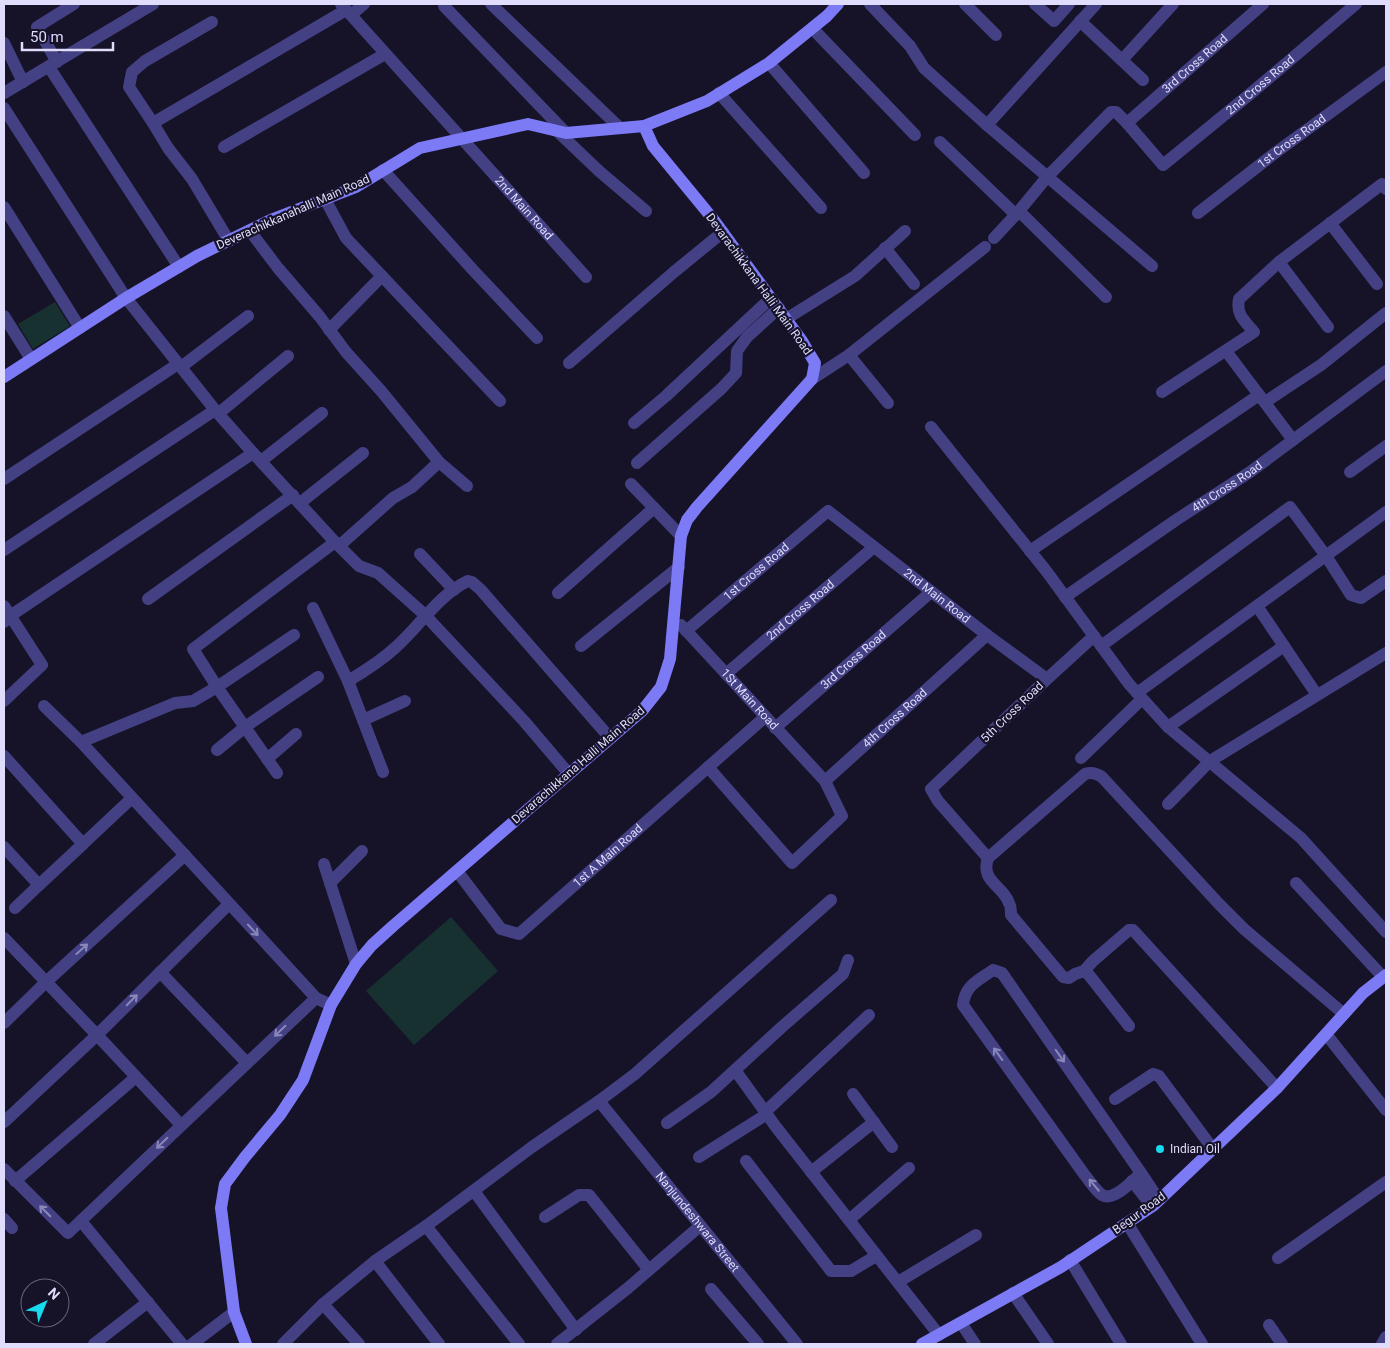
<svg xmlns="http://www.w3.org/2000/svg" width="1390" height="1348" viewBox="0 0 1390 1348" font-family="Roboto,sans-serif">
  <rect width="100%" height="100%" fill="#161228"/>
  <g fill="#163130">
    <path d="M55,302L70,326L33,349L18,324Z"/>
    <path d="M451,917L498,971L414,1045L366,991Z"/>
  </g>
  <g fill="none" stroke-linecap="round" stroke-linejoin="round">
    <g stroke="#434183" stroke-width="12">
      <path id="s1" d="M341,4L586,277"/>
      <path d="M491,4L620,128"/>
      <path d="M870,4L910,46L924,68L987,125L1152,266"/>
      <path d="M965,4L996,35"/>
      <path d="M1035,4L1054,21L1069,4"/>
      <path d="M444,6L566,133"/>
      <path d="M351,15L364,4"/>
      <path d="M1080,21L1143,80"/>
      <path d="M212,22L145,61L132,72L129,87L153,123L168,148L192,179L229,241"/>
      <path d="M812,28L915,135"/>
      <path d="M4,43L23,82"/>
      <path d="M1122,60L1173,4"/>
      <path d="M57,62L37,27L74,4"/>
      <path d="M769,63L864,173"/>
      <path d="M49,67L179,267"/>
      <path d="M4,93L153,4"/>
      <path d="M719,93L821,208"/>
      <path d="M4,108L126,298L215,410L253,453L335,542L359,566L378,573L425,615L524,721L569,774"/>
      <path d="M153,123L346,10"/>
      <path id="s2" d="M1127,123L1263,4"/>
      <path d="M987,125L1096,4"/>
      <path d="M556,130L599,171L646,211"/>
      <path d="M940,142L1016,215"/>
      <path d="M224,147L385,54"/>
      <path d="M383,170L473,270L537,338"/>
      <path d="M325,199L346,238L500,401"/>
      <path d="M4,207L80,328"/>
      <path d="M1019,211L1106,297"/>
      <path id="s3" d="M1198,213L1275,153L1386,72"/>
      <path d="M1330,223L1377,284"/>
      <path d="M250,231L278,268L320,317L346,352L382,392L439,462L412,487L393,498L339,546"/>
      <path id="s4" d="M994,238L1019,211L1047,177L1111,112H1116L1127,123L1163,165L1250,94L1356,4"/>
      <path d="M885,248L914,284"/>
      <path d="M1279,262L1328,327"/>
      <path d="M4,316L31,359"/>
      <path d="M786,319L855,276L905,231"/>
      <path d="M329,330L382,276"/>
      <path d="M1226,351L1293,440"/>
      <path d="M849,355L888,403"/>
      <path d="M569,363L674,272L723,232"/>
      <path d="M181,367L248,316"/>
      <path d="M812,379L849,355L985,247"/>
      <path d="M1162,392L1254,332C1244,320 1236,315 1239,299L1279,262L1382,184L1386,189"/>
      <path d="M1265,402L1321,365L1386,313"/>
      <path d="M219,413L288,356"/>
      <path d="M634,423L666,396L771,298"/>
      <path d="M931,427L1047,572L1129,684L1168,727L1301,838L1386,932"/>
      <path d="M261,461L322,413"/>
      <path d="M439,462L467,486"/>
      <path d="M637,463L721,389L736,373L737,351L747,337L779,308"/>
      <path d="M1350,472L1386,446"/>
      <path d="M4,479L178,364"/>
      <path d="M631,484L681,536"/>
      <path d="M300,503L363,453"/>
      <path d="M4,550L215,410"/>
      <path d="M1030,551L1259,395"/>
      <path d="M420,554L454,590"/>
      <path d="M558,593L654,508"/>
      <path id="s5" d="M1065,597L1176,520L1250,472L1386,371"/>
      <path d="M148,599L293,495"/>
      <path d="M4,606L42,665L4,701"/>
      <path d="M1257,606L1317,695"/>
      <path d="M313,608L348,681L383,772"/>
      <path d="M4,622L10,616L253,453"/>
      <path id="s6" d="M681,625L825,781L842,816L792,863L708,767"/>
      <path id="s7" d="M686,631L828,511L987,635L1047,679"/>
      <path d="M1094,636L1047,679L931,789L938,801L988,858C980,882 1003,885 1009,903C1011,906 1011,911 1011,915L1063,977L1069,978L1075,974L1084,971L1089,975L1129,1026"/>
      <path d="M581,646L679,567"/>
      <path d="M1101,646L1290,507L1326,556L1351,595L1361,598L1386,581"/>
      <path id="s8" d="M726,674L874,547"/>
      <path d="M348,681C365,671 382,660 396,647C420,626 438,595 468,581L472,582L481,590L610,738"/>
      <path d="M1137,693L1386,512"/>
      <path d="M44,706L81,742L316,998L331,1005"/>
      <path d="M363,720L405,701"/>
      <path d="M1168,727L1284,646"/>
      <path id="s9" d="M775,728L931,592"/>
      <path d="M81,742L175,703L193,701L217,687L294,635"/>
      <path d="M217,750L245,727L318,677"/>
      <path d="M4,756L83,844L132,798"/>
      <path d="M1081,758L1142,699"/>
      <path d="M267,759L296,734"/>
      <path d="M277,773L217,687L193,649L335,542"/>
      <path id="s10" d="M825,781L987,635"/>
      <path d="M1168,804L1210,761L1386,653"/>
      <path d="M4,847L39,885L83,844"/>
      <path d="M988,858L1085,774C1091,772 1096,773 1102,777L1219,904L1244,929L1344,1014"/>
      <path d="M324,864L356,964"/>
      <path id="s11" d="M457,871L501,929L519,934L765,717"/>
      <path d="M330,883L362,851"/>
      <path d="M1296,883L1383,977"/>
      <path d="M15,908L39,885"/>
      <path d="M4,938L97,1035L181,1125"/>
      <path d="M1084,971L1093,961L1129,930H1133L1277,1088"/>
      <path d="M160,972L247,1063"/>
      <path d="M4,1023L46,982L185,855"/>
      <path d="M1326,1034L1386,1110"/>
      <path d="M735,1070L776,1127L939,1335"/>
      <path d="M853,1094L892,1147"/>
      <path d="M1115,1099L1153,1074L1159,1076L1213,1149"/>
      <path id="s12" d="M599,1101L797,1344"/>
      <path d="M765,1112L869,1015"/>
      <path d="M4,1122L97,1035L229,904"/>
      <path d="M667,1123L711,1092L783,1026L843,974L848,960"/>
      <path d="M699,1157L767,1114"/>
      <path d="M746,1161L831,1271H851L876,1256"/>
      <path d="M4,1169L68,1233L316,998"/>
      <path d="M811,1172L874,1122"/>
      <path d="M1141,1173C1132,1181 1114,1202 1102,1195C1095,1190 1089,1180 1084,1174L963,1005C965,985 978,981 993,970L1002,973L1141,1173L1159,1200"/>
      <path d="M15,1181L136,1077"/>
      <path d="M1132,1181L1152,1206"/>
      <path d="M474,1191L576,1330"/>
      <path d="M545,1217L579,1195H589L649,1270"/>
      <path d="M4,1219L12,1228"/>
      <path d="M849,1220L909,1168"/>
      <path d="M81,1221L182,1344"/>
      <path d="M1127,1223L1202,1344"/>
      <path d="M426,1226L519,1344"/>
      <path d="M1278,1258L1386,1182"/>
      <path d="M1070,1260L1121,1344"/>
      <path d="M375,1261L439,1344"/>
      <path d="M898,1282L976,1235"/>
      <path d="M711,1289L758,1344"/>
      <path d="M1013,1293L1048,1344"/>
      <path d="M323,1304L359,1344"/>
      <path d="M961,1323L975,1344"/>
      <path d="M1269,1325L1282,1344"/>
      <path d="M94,1344L148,1302"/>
      <path d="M192,1344L234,1312"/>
      <path d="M283,1344L323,1304L375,1261L426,1226L532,1147L599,1101L635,1074L831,900"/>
      <path d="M557,1344L628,1288L700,1226"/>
      <path d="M1382,1344L1386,1337"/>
    </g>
    <g stroke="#7c7af5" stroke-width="12">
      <path d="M4,377L126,298L197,256L273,219L356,187L420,148L528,124L566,133L644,126L707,101L769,63L827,16L838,4"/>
      <path d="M246,1344L234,1312L221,1208L225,1184L245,1157L280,1115L303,1080L331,1005L356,964L372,945L393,926L642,711L661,687L670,659L681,536L687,520L697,507L812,379L815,363L802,341L713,219L653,146L644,126"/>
      <path d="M922,1344L1061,1267L1154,1205L1277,1088L1363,993L1386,975"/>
    </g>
  </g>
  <defs><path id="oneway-shaft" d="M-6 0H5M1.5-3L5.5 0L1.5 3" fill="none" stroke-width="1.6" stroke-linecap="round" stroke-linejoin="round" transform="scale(1.25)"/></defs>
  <g stroke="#8987b9">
    <use href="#oneway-shaft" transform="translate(253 930) rotate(47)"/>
    <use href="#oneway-shaft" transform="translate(82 949) rotate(-42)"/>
    <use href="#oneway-shaft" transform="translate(132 1000) rotate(-45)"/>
    <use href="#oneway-shaft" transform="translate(280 1031) rotate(136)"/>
    <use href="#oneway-shaft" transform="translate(998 1054) rotate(-126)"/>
    <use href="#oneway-shaft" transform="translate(1060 1056) rotate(55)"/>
    <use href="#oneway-shaft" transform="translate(162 1143) rotate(136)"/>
    <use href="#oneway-shaft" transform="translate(1094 1185) rotate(-130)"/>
    <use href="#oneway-shaft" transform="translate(45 1211) rotate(-135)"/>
  </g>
  <circle fill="#16daee" stroke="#161228" stroke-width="2" cx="1160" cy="1149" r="5"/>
  <g text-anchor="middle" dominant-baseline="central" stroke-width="4.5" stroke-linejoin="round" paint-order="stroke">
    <g font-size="12" fill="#dfdcfc" stroke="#161228">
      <text stroke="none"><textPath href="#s2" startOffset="90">3rd Cross Road</textPath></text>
      <text stroke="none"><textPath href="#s4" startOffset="374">2nd Cross Road</textPath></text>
      <text stroke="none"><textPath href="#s3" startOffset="118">1st Cross Road</textPath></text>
      <text stroke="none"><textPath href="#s1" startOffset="274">2nd Main Road</textPath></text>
      <text transform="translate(293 212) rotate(-24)">Deverachikkanahalli Main Road</text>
      <text transform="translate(759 284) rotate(54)">Devarachikkana Halli Main Road</text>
      <text stroke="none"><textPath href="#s5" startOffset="196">4th Cross Road</textPath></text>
      <text stroke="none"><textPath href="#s7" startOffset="92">1st Cross Road</textPath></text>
      <text stroke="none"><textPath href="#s7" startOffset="324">2nd Main Road</textPath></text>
      <text stroke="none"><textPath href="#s8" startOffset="98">2nd Cross Road</textPath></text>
      <text stroke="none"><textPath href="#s9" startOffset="104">3rd Cross Road</textPath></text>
      <text stroke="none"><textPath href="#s6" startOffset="101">1St Main Road</textPath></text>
      <text transform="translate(1012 712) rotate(-44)">5th Cross Road</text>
      <text stroke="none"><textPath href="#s10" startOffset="94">4th Cross Road</textPath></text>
      <text transform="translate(578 765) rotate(-41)">Devarachikkana Halli Main Road</text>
      <text stroke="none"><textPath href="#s11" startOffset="210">1st A Main Road</textPath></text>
      <text transform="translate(1139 1213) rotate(-36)">Begur Road</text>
      <text stroke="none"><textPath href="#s12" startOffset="156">Nanjundeshwara Street</textPath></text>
    </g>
    <g font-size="12" fill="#dfdcfc" stroke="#161228" text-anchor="start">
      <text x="1170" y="1149">Indian Oil</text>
    </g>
  </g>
  <rect width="1390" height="1348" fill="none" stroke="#dfdcfc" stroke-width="10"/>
  <g transform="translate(45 1303) rotate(44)"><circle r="24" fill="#161228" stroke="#66637d"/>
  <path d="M0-4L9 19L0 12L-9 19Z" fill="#16daee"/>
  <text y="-8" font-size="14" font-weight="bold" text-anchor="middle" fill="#dfdcfc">N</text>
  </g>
  <path d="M22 42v8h91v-8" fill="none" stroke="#dfdcfc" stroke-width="2.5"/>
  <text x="30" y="42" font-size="15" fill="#dfdcfc" stroke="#161228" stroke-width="4" paint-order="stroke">50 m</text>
</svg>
